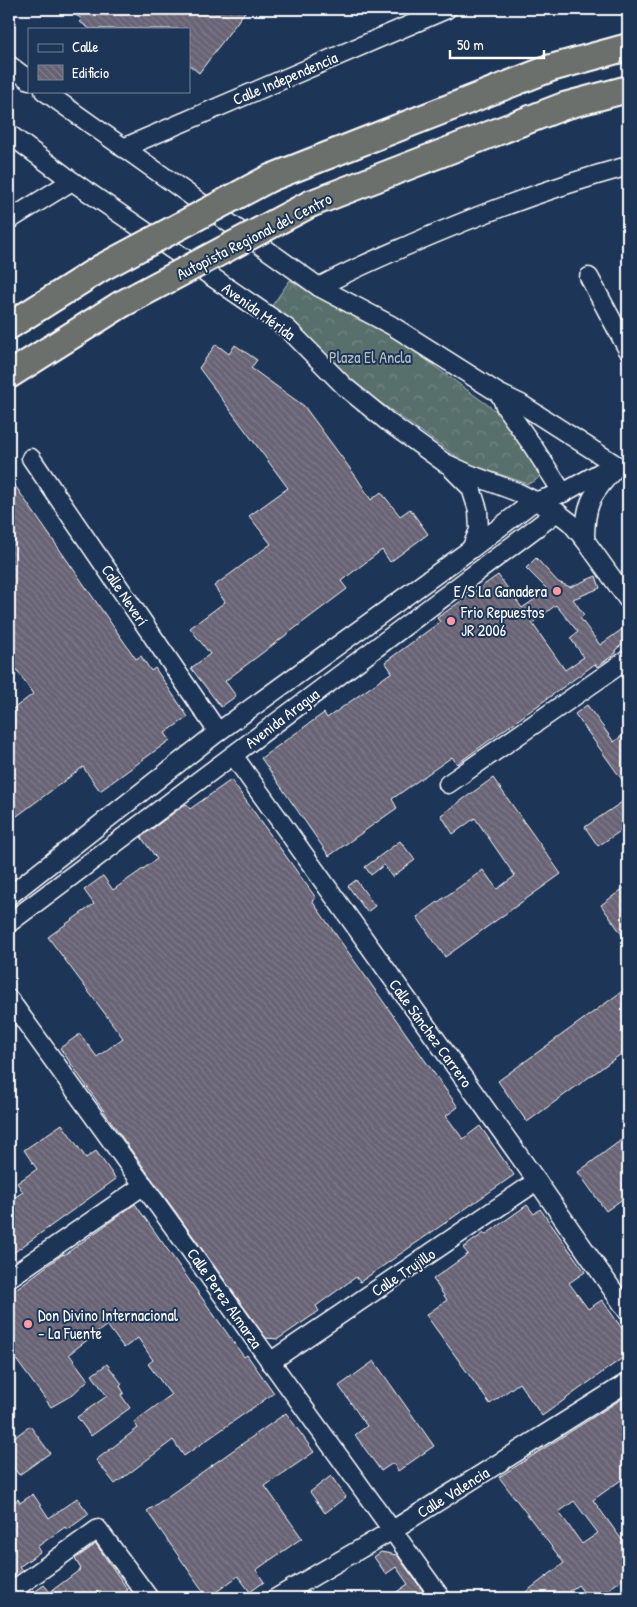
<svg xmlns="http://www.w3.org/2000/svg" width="637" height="1607" viewBox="0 0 637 1607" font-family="'Patrick Hand',sans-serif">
  <defs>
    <pattern id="forest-crowns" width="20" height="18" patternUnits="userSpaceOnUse" patternTransform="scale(1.25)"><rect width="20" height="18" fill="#59706c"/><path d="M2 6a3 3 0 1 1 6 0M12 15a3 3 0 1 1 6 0" fill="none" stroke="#728582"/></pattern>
    <pattern id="building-back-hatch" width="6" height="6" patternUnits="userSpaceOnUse" patternTransform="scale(1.25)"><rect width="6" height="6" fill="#686374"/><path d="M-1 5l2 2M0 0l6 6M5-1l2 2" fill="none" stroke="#7f7a89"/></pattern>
  </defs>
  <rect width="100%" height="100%" fill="#1d3557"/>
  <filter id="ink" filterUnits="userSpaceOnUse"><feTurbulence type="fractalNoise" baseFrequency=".02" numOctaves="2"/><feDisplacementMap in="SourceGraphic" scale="10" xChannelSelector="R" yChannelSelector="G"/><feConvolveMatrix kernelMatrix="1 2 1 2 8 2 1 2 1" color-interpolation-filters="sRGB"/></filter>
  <g filter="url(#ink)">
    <path fill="url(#forest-crowns)" stroke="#acb8b6" d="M290,280L308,291L381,327L503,416L537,468L540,476L535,481L528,484L464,462L343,376L271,307Z"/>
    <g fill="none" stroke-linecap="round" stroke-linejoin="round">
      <path stroke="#90a7bb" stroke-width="4" d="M615,1598L628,1588"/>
    </g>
    <g fill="url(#building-back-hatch)" stroke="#fff" fill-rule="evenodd">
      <path d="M67,9H247L199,73L189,65V29H90L80,22L82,19Z"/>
      <path d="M216,344L229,354L235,345L257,360L251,368L304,406L357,478L371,500L381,492L400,516L410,509L428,534L390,562L382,550L341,581L347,589L225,681L236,696L221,707L191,668L210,654L190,628L225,602L214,586L271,544L249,516L288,488L199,368Z"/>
      <path d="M9,477L136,659L141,656L151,671L155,668L188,717L165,733L170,740L100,791L83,767L9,822V712L33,694L16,669L9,675Z"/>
      <path d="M536,558L558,582L570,587L596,576L600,588L573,599L584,615L580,618L600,645L628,625V640L615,650L616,653L597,667L595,664L457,764L452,757L392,799L397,808L329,856L261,758L324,713L327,718L392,672L385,662L440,622L437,618L498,575L522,608L548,590L526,568ZM556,605L578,632L570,638L584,657L565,670L532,623Z"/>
      <path d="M587,705L614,742L628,731V788L575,714Z"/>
      <path d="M493,778L561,874L445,957L417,917L483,870L497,889L515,876L475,818L453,834L441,815Z"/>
      <path d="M231,780L316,898L312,901L458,1107L446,1116L463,1139L480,1126L514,1175L360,1282L356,1277L316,1306L319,1311L278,1339L266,1338L124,1140L60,1048L80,1034L97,1057L123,1038L48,937L94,904L84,890L103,876L113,890L157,859L141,837L186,804L190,809Z"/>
      <path d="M628,798V826L598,846L585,827Z"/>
      <path d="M400,841L415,860L392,877L384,865L371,875L365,867Z"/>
      <path d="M356,880L375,906L367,912L348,886Z"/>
      <path d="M628,885V943L601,905Z"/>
      <path d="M628,987V1049L527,1122L498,1081Z"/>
      <path d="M62,1124L86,1158L96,1151L116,1179L9,1256V1201L23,1192L17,1183L37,1169L24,1150Z"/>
      <path d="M628,1135V1195L606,1211L578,1172Z"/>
      <path d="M135,1204L244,1357L247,1355L274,1393L184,1456L173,1440L115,1484L96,1460L138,1428L134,1422L171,1395L148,1364L153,1360L138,1338L124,1348L107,1325L69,1354L88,1380L72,1395L51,1407L9,1350V1294L63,1254L64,1255Z"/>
      <path d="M527,1205L534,1214L540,1209L585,1272L569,1283L588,1309L602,1300L628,1337V1354L542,1416L519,1383L490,1404L426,1315L447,1300L433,1279L468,1254L463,1248L484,1233L485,1235Z"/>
      <path d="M374,1361L434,1446L398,1471L393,1463L381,1471L355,1435L367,1426L339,1386Z"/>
      <path d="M107,1364L122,1384L120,1386L124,1393L121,1395L130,1408L91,1436L77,1417L107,1396L92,1375Z"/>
      <path d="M628,1395V1475L593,1500L622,1540L628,1536V1575L597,1598H588L578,1585L560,1598H518L564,1563L499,1477ZM574,1501L598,1533L582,1544L559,1512Z"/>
      <path d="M286,1413L314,1452L265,1486L302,1538L256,1570L264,1582L250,1592L238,1576L208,1598L147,1511Z"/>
      <path d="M30,1426L50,1453L19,1475L9,1461V1441Z"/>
      <path d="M331,1476L346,1497L325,1513L310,1492Z"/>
      <path d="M33,1494L49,1518L77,1498L89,1514L67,1530L65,1527L37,1547L40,1552L19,1567L21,1570L9,1579V1506L18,1499L20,1503Z"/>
      <path d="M96,1544L128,1590L117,1598H26L44,1585L50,1592L81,1569L75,1559Z"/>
      <path d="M381,1552L397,1555L428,1598H388L408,1584L396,1567L386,1574L374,1557Z"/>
    </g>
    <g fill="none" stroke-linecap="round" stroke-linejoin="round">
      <defs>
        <g id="minor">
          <path d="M9,65L29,80"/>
          <path d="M44,91L319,287L391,325L500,394L521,404L618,466"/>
          <path d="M9,134L72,181L288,329L345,387L388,422L445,463L469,474L517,492L557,512L571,523L585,540L628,600"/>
          <path d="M123,148L447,9"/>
          <path d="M9,220L72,181"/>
          <path d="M589,277L628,350"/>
          <path d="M319,287C350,270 381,257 413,243C482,213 555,186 628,166"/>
          <path d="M500,394L506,408L532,445L563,493"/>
          <path d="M31,458L218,732"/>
          <path d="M453,470L471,488L478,510L479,530L471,549"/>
          <path d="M585,540C585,506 590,496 613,471"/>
          <path d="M233,755L537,1181L628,1312"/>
          <path d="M448,784L628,659"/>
          <path d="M9,896L218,732L471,549L533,502L563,493L606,469L618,466"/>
          <path d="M9,923L557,512"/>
          <path d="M9,999L441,1598"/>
          <path d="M9,1278L144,1185"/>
          <path d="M270,1362L537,1181"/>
          <path d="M9,1593L98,1529L149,1598"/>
          <path d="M276,1598L391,1531L628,1382"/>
        </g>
        <g id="highway">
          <path d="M270,178L551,68L628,47"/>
          <path d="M310,204L564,106L628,89"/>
          <path d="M9,326L101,268"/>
          <path d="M9,375L120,305"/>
        </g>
      </defs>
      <use href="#minor" stroke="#fff" stroke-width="21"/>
      <use href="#highway" stroke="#fff" stroke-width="30"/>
      <use href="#minor" stroke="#1d3557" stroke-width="18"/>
      <use href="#highway" stroke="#6c706d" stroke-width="26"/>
      <defs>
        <g id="highway-bridge">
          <path d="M101,268L270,178"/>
          <path d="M120,305L310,204"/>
        </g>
      </defs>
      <use href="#highway-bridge" stroke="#fff" stroke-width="30" stroke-linecap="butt"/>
      <use href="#highway-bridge" stroke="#6c706d" stroke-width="26"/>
    </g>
  </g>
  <g fill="#ff9aa2" stroke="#1d3557" stroke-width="2">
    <circle cx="557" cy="591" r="5"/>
    <circle cx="451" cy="621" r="5"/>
    <circle cx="28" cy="1324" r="5"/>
  </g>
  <g text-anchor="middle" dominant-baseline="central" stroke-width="4" stroke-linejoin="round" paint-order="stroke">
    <g font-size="16" fill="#fff" stroke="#1d3557">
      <text transform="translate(285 78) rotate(-23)">Calle Independencia</text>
      <text transform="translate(254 236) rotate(-27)">Autopista Regional del Centro</text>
      <text transform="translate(259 311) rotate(36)">Avenida Mérida</text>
      <text transform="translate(125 595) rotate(56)">Calle Neverí</text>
      <text transform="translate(282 718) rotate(-37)">Avenida Aragua</text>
      <text transform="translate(431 1033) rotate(54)">Calle Sánchez Carrero</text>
      <text transform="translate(403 1272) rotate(-34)">Calle Trujillo</text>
      <text transform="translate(225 1298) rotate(55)">Calle Perez Almarza</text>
      <text transform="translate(453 1492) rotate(-32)">Calle Valencia</text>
    </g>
    <g font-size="16" fill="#b4bfbd" stroke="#1d3557">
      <text x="370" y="357">Plaza El Ancla</text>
    </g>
    <g font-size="16" fill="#fff" stroke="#1d3557" text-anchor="start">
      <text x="547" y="591" text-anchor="end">E/S La Ganadera</text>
      <text x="461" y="612">Frio Repuestos<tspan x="461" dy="18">JR 2006</tspan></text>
      <text x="38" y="1315">Don Divino Internacional<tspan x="38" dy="18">- La Fuente</tspan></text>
    </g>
  </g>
  <rect width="637" height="1607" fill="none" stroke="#1d3557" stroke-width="30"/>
  <rect x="15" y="15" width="607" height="1577" fill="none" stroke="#fff" stroke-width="2" filter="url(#ink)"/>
  <rect x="28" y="28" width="162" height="65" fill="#1d3557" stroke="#77869a"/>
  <rect x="38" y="44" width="25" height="8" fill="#1d3557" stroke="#77869a"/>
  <text x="72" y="52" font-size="15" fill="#ffffff">Calle</text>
  <rect x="38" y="65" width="25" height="15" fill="url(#building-back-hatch)" stroke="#77869a"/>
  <text x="72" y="78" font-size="15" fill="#ffffff">Edificio</text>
  <path d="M450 50v8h94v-8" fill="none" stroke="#ffffff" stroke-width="2.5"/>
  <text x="457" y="50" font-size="15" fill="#ffffff" stroke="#1d3557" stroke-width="4" paint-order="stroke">50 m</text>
</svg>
